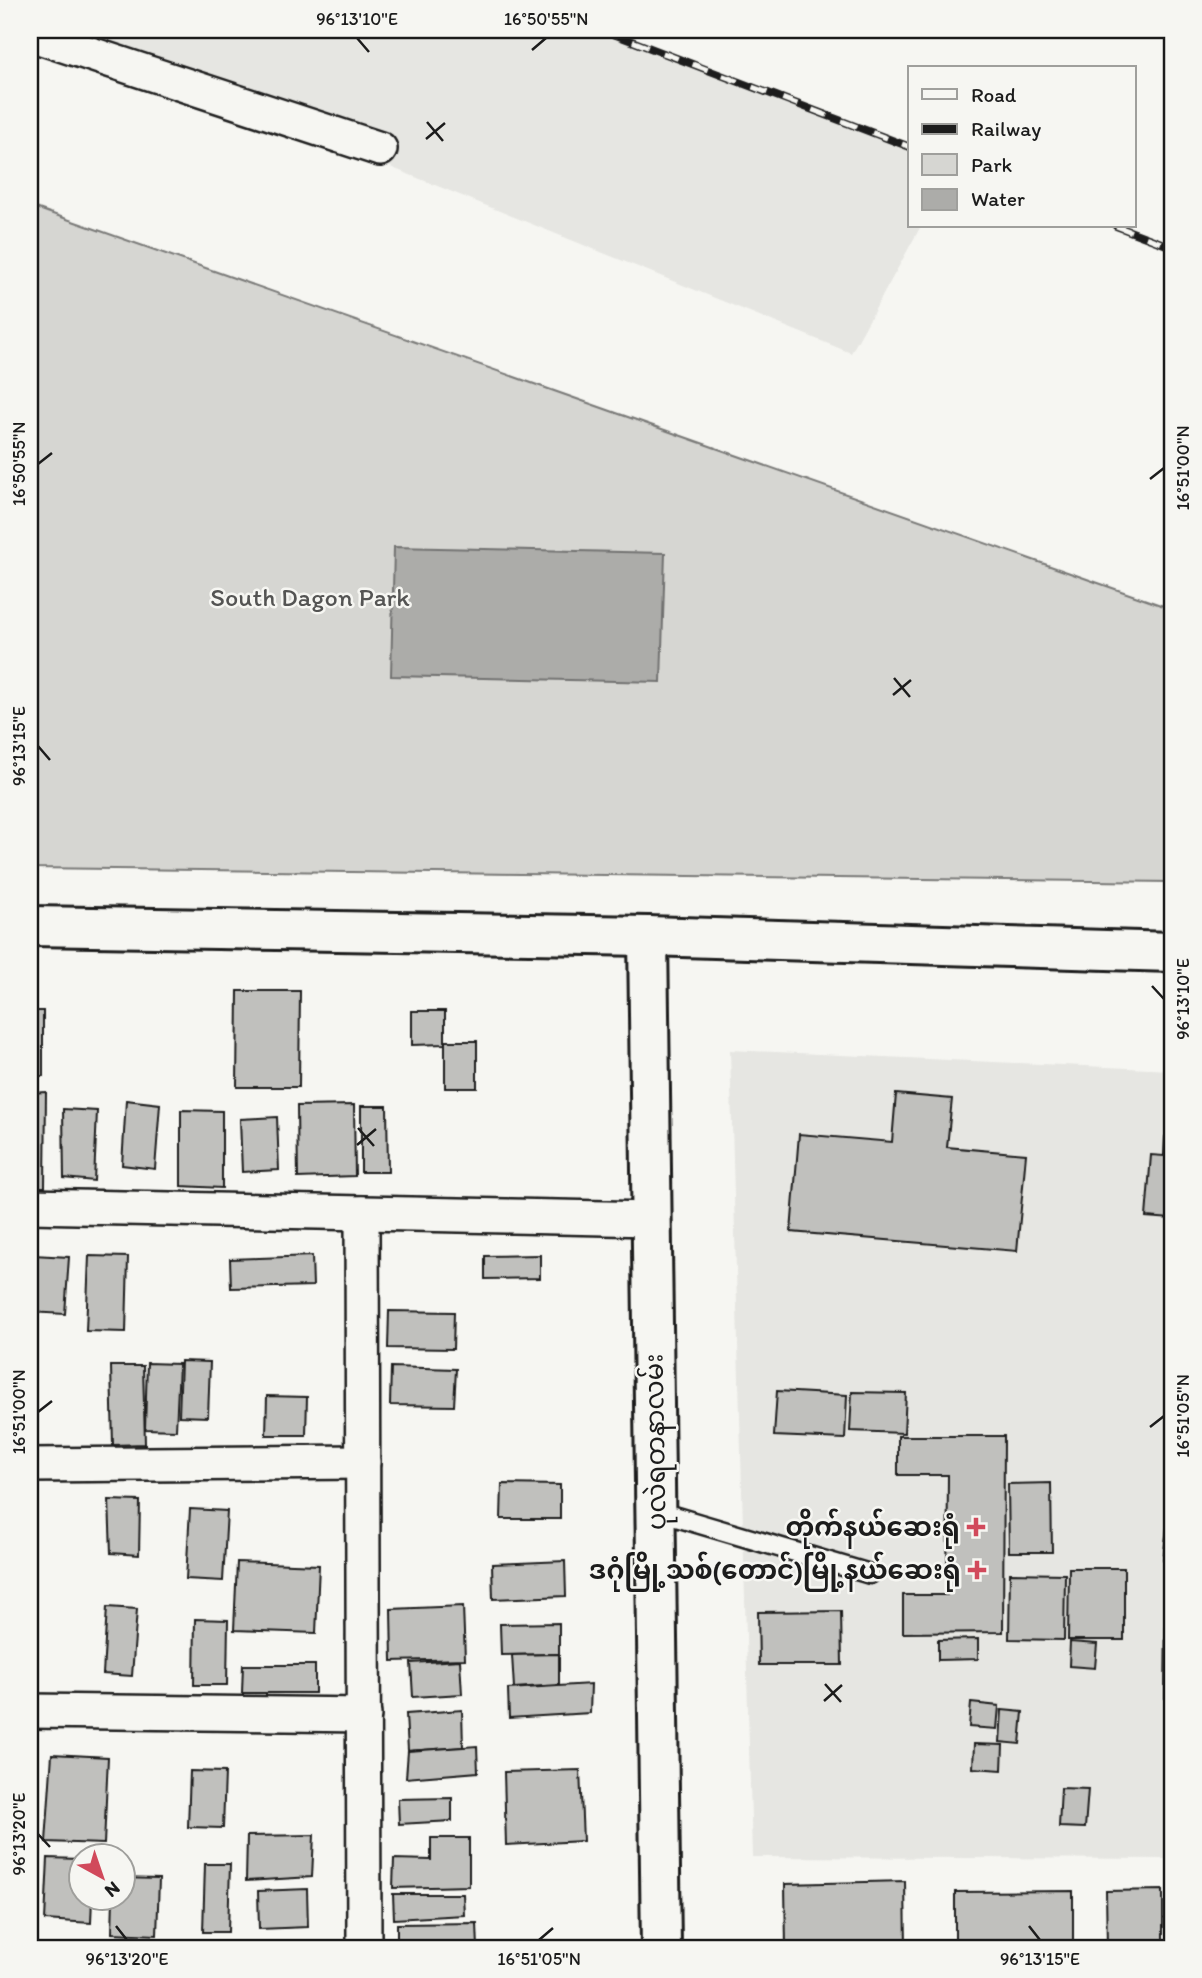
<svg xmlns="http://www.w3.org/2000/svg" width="1202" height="1978" viewBox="0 0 1202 1978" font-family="Itim,'Noto Sans Myanmar',sans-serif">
  <rect width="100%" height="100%" fill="#f6f6f2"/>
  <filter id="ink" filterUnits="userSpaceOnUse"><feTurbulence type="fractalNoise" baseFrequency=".0143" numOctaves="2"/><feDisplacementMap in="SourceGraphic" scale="14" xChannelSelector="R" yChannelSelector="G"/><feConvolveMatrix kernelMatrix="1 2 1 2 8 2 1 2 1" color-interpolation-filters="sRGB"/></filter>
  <g filter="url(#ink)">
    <g fill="#e6e6e2">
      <path d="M30,30H603L910,147V226H921L851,353L202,91Z"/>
      <path d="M730,1050L1172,1070V1859L752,1857Z"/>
    </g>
    <path fill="#d6d6d2" stroke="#797977" stroke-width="2" d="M30,206L1172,609V882L30,868Z"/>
    <path fill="#acaca9" stroke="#727271" stroke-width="2" d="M394,547L665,553L661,682L391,676Z"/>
    <g fill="#c0c0bd" stroke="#1c1c1c" stroke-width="2">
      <path d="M238,991H300L299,1087H237Z"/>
      <rect x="30" y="1011" width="13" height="65"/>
      <path d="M412,1011H445V1044L412,1045Z"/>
      <rect x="445" y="1041" width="32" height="47"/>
      <path d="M46,1092L45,1187H30V1093Z"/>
      <path d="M896,1094L952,1099L947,1147L1026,1154L1017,1251L791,1232L799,1134L892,1142Z"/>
      <path d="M126,1100L160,1104L155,1169L122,1165Z"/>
      <path d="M354,1105L355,1176L298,1178L297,1106Z"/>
      <path d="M361,1106H387L388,1172H361Z"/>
      <path d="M63,1109L97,1111L94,1181L64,1178Z"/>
      <path d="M181,1110L222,1111V1188L181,1186Z"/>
      <path d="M277,1117L279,1170L242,1172L240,1119Z"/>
      <path d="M1165,1137L1172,1138V1219L1146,1217L1151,1155L1164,1156Z"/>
      <path d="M33,1255L69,1257L65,1314L30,1312Z"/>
      <path d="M540,1255V1278L485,1279V1256Z"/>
      <path d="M89,1256L128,1257L126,1332L86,1331Z"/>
      <path d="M312,1256L313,1286L231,1288L230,1259Z"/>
      <path d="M389,1311L454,1312L453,1349L388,1348Z"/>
      <path d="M181,1361L210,1362L208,1417L179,1416Z"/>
      <path d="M147,1363L179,1364L176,1430L145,1429Z"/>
      <path d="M111,1366H143L145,1444L113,1445Z"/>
      <path d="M391,1367L456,1369L454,1406L390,1405Z"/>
      <path d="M777,1391L847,1395L845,1439L774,1436Z"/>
      <path d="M852,1392L906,1393L904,1433L850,1431Z"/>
      <path d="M267,1396L307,1397L306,1435H266Z"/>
      <path d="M898,1436H1004L1003,1632L903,1633V1595H947L948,1475H898Z"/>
      <path d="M1051,1483L1052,1552H1009L1008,1484Z"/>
      <path d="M502,1484L560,1485V1519H501Z"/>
      <path d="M109,1500L140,1501L139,1555L111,1553Z"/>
      <path d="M190,1509L227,1511L223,1581L186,1579Z"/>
      <path d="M1169,1511L1172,1512V1561L1163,1560Z"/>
      <path d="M565,1561L566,1596L493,1599L492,1564Z"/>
      <path d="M237,1562L319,1565L316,1633L234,1630Z"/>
      <path d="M1069,1568H1124V1640H1068Z"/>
      <path d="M1010,1573L1065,1574L1064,1640L1009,1639Z"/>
      <path d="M463,1606L465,1659L392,1661L391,1609Z"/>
      <path d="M107,1607L137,1609L132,1676L103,1674Z"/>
      <path d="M841,1611L842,1665H759L758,1612Z"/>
      <path d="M1166,1611H1172V1698H1165Z"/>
      <path d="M195,1619L228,1620L227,1685H194Z"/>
      <path d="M559,1623V1654L501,1655L500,1624Z"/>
      <path d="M978,1639V1659L938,1660V1640Z"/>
      <path d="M1070,1642L1097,1644L1095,1668L1069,1666Z"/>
      <path d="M559,1654V1685L514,1688L512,1655Z"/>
      <path d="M460,1660L462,1694L413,1697L411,1663Z"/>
      <path d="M243,1665H315V1693H242Z"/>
      <path d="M591,1684L590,1713L509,1718L508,1689Z"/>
      <path d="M971,1703L999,1706L997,1729L969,1727Z"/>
      <path d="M462,1710L463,1747L408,1751L406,1714Z"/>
      <path d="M1002,1710L1023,1712L1020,1744L1000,1742Z"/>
      <path d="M974,1744L1003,1745L1002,1770L973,1768Z"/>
      <path d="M477,1746L478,1772L406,1778L408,1751Z"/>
      <path d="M52,1754L108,1757L104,1844L46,1842Z"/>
      <path d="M580,1770L583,1841L506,1845L504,1772Z"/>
      <path d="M190,1771L225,1772L223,1828L188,1827Z"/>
      <path d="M1061,1788L1088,1789L1085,1828L1059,1827Z"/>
      <path d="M452,1798V1821L399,1824L398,1799Z"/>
      <path d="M314,1835L312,1877L246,1881L247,1836Z"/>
      <path d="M431,1838H469V1886L393,1888L394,1859L431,1860Z"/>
      <path d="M48,1858L80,1859V1898H92L91,1923L45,1920Z"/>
      <path d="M205,1864H230L228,1932H203Z"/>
      <path d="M122,1878L159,1879L157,1935L112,1933L113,1898H122Z"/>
      <path d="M905,1881L906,1947L786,1948L785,1884Z"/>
      <path d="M307,1889L308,1927L259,1929L258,1891Z"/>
      <path d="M1163,1890V1948H1107L1106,1891Z"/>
      <path d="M1073,1891V1947L955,1948V1892Z"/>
      <path d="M393,1894H463L464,1915L394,1919Z"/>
      <path d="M477,1923L478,1948H397V1924Z"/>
    </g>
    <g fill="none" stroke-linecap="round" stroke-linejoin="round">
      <defs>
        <path id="service" d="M656,1511L870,1574"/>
        <g id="minor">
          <path d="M30,34L380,149"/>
          <path d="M30,1206L652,1219"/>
          <path d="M362,1213L364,1948"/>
          <path d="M30,1465L363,1462"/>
          <path d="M30,1711L364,1715"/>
        </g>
        <path id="tertiary" d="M648,936L661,1948"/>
        <path id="secondary" d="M30,926L648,936L1172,952"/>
      </defs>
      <use href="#service" stroke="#1c1c1c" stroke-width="23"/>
      <use href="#minor" stroke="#1c1c1c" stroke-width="38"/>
      <use href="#tertiary" stroke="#1c1c1c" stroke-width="44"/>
      <use href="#secondary" stroke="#1c1c1c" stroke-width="44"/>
      <use href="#service" stroke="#f6f6f2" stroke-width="18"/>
      <use href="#minor" stroke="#f6f6f2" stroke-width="33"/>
      <use href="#tertiary" stroke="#f6f6f2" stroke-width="38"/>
      <use href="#secondary" stroke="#f6f6f2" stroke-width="38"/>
      <defs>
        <g id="rail">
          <path d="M603,30L910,147"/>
          <path d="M1116,226L1172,247"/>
        </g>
      </defs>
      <use href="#rail" stroke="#1c1c1c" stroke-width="8"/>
      <use href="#rail" stroke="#f6f6f2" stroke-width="5" stroke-dasharray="16" stroke-linecap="butt"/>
    </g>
  </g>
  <path fill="none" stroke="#1c1c1c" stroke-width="2.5" d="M357,38L369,52M532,50L546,38M427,122L443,141M426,139L445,123M38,464L52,453M1150,479L1164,468M894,678L910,697M893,695L911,680M38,746L50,760M1152,986L1164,999M358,1128L374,1146M357,1145L376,1129M38,1412L52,1401M1150,1427L1164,1416M825,1684L841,1702M824,1701L842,1685M38,1834L50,1847M116,1926L127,1940M1029,1926L1040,1940M539,1940L553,1928"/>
  <g fill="#d1495b" stroke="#f6f6f2" stroke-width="2.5">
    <path d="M972.5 1516.5h7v7h7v7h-7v7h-7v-7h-7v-7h7z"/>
    <path d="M973.5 1559.5h7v7h7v7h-7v7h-7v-7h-7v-7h7z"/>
  </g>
  <g text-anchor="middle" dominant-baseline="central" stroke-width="5" stroke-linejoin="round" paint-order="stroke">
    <g font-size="26" fill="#545453" stroke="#f6f6f2">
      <text x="310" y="597">South Dagon Park</text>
    </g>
    <g font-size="26" fill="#1c1c1c" stroke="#f6f6f2">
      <text transform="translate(655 1442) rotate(-91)">ပုလဲရတနာလမ်း</text>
    </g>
    <g font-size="26" font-weight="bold" fill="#1c1c1c" stroke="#f6f6f2" text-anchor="end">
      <text x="960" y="1527">တိုက်နယ်ဆေးရုံ</text>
      <text x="961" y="1570">ဒဂုံမြို့သစ်(တောင်)မြို့နယ်ဆေးရုံ</text>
    </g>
  </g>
  <rect width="1202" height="1978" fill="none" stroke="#f6f6f2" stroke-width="77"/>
  <rect x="908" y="66" width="228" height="161" fill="#f6f6f2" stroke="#9f9f9c" stroke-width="2"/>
  <rect x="922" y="89" width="35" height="10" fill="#f6f6f2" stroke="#9f9f9c" stroke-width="2"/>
  <text x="971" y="102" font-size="21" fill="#1c1c1c">Road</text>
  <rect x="922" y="124" width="35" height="10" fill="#1c1c1c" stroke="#9f9f9c" stroke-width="2"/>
  <text x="971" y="136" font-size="21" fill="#1c1c1c">Railway</text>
  <rect x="922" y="154" width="35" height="21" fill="#d6d6d2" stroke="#9f9f9c" stroke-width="2"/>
  <text x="971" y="172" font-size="21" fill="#1c1c1c">Park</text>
  <rect x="922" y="189" width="35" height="21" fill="#acaca9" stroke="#9f9f9c" stroke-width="2"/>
  <text x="971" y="206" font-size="21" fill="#1c1c1c">Water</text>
  <g transform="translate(102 1877) rotate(140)"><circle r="33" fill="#f6f6f2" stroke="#9f9f9c" stroke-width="2"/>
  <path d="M0-5L12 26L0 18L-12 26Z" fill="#d1495b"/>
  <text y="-10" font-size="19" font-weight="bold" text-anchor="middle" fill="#1c1c1c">N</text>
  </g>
  <rect x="38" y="38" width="1126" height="1902" fill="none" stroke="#1c1c1c" stroke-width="2.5"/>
  <g font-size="18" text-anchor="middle" fill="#1c1c1c">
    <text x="357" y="25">96°13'10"E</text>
    <text x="546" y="25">16°50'55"N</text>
    <text transform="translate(19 464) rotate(-90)" y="6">16°50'55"N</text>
    <text transform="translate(1183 468) rotate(-90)" y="6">16°51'00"N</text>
    <text transform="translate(19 746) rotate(-90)" y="6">96°13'15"E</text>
    <text transform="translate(1183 999) rotate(-90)" y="6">96°13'10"E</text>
    <text transform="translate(19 1412) rotate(-90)" y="6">16°51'00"N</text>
    <text transform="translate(1183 1416) rotate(-90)" y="6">16°51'05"N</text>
    <text transform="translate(19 1834) rotate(-90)" y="6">96°13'20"E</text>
    <text x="127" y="1965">96°13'20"E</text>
    <text x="539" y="1965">16°51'05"N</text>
    <text x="1040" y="1965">96°13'15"E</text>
  </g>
</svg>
